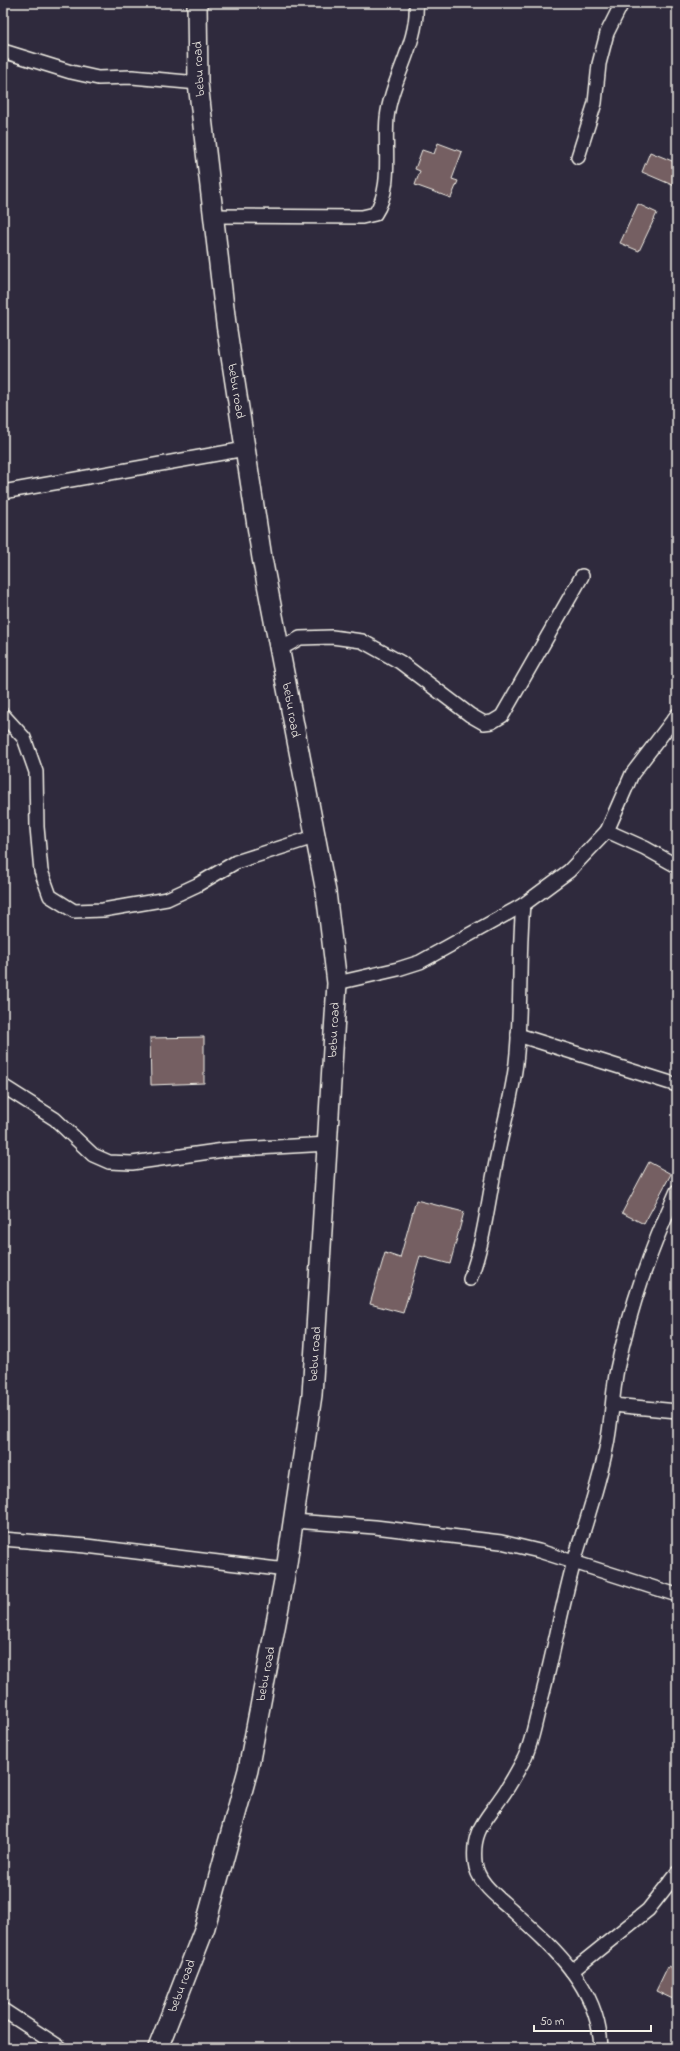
<svg xmlns="http://www.w3.org/2000/svg" width="680" height="2051" viewBox="0 0 680 2051" font-family="'Indie Flower',sans-serif">
  <rect width="100%" height="100%" fill="#2f2a3d"/>
  <filter id="ink" filterUnits="userSpaceOnUse"><feTurbulence type="fractalNoise" baseFrequency=".025" numOctaves="2"/><feDisplacementMap in="SourceGraphic" scale="8" xChannelSelector="R" yChannelSelector="G"/><feConvolveMatrix kernelMatrix="1 2 1 2 8 2 1 2 1" color-interpolation-filters="sRGB"/></filter>
  <g filter="url(#ink)">
    <g fill="#755f62" stroke="#f4f1e8">
      <path d="M438,143L462,152L452,179L458,181L451,198L415,185L420,171L415,169L422,150L434,154Z"/>
      <path d="M650,152L677,163V187L642,172Z"/>
      <path d="M638,204L657,213L639,251L620,243Z"/>
      <path d="M204,1037V1083L151,1085L150,1038Z"/>
      <path d="M649,1162L671,1174L644,1224L622,1213Z"/>
      <path d="M416,1200L464,1212L450,1264L420,1256L403,1313L370,1304L385,1253L400,1258Z"/>
      <path d="M668,1966L677,1971V2001L656,1991Z"/>
    </g>
    <g fill="none" stroke-linecap="round" stroke-linejoin="round">
      <defs>
        <g id="street">
          <path d="M3,51L71,72L98,78L132,77L198,83"/>
          <path d="M578,157L595,103L599,64L607,33L622,3"/>
          <path d="M213,216L362,217L375,214C393,187 384,149 387,118C391,79 419,43 416,3"/>
          <path d="M3,492L245,449"/>
          <path d="M280,649L300,638L332,637L362,641L400,662L470,715L484,723L492,722L502,716L582,576"/>
          <path d="M3,715L24,738L36,772L37,827L41,871L50,896L74,911L103,910L167,899L197,885L236,862L314,837"/>
          <path d="M607,831L632,774L677,715"/>
          <path d="M337,983L398,969L420,962L523,905L569,871L607,831L645,848L677,866"/>
          <path d="M518,1035L677,1085"/>
          <path d="M3,1086L55,1119L93,1155L109,1162L132,1163L224,1150L328,1144"/>
          <path d="M470,1279C483,1245 487,1209 494,1173C500,1137 512,1098 516,1063C522,1010 518,957 523,905"/>
          <path d="M613,1405L677,1411"/>
          <path d="M294,1521L375,1527L501,1542L539,1551L677,1595"/>
          <path d="M3,1539L86,1546L286,1570"/>
          <path d="M572,1971L648,1910L677,1873"/>
          <path d="M3,2010L61,2048"/>
          <path d="M601,2048C599,1987 554,1948 512,1910C498,1897 477,1883 475,1862C472,1832 484,1822 500,1799C509,1787 517,1772 524,1759C532,1743 535,1722 540,1704C553,1657 561,1609 574,1562C585,1524 598,1488 606,1449C612,1422 612,1395 617,1369C631,1304 650,1251 677,1191"/>
        </g>
        <path id="secondary" d="M158,2048L205,1927L248,1770L286,1570L312,1395L337,983L326,892L262,558L226,324L198,83L197,3"/>
      </defs>
      <use href="#street" stroke="#f4f1e8" stroke-width="16"/>
      <use href="#secondary" stroke="#f4f1e8" stroke-width="22"/>
      <use href="#street" stroke="#2f2a3d" stroke-width="13"/>
      <use href="#secondary" stroke="#2f2a3d" stroke-width="19"/>
    </g>
  </g>
  <g text-anchor="middle" dominant-baseline="central" stroke-width="3" stroke-linejoin="round" paint-order="stroke">
    <g font-size="13" fill="#f4f1e8" stroke="#2f2a3d">
      <text transform="translate(199 69) rotate(-93)">bebu road</text>
      <text transform="translate(236 391) rotate(81)">bebu road</text>
      <text transform="translate(291 710) rotate(80)">bebu road</text>
      <text transform="translate(334 1030) rotate(-87)">bebu road</text>
      <text transform="translate(315 1354) rotate(-86)">bebu road</text>
      <text transform="translate(266 1674) rotate(-79)">bebu road</text>
      <text transform="translate(182 1986) rotate(-69)">bebu road</text>
    </g>
  </g>
  <rect width="680" height="2051" fill="none" stroke="#2f2a3d" stroke-width="16"/>
  <rect x="8" y="8" width="664" height="2035" fill="none" stroke="#f4f1e8" stroke-width="1.5" filter="url(#ink)"/>
  <path d="M534 2025v6h117v-6" fill="none" stroke="#f4f1e8" stroke-width="2"/>
  <text x="540" y="2025" font-size="12" fill="#f4f1e8" stroke="#2f2a3d" stroke-width="3" paint-order="stroke">50 m</text>
</svg>
